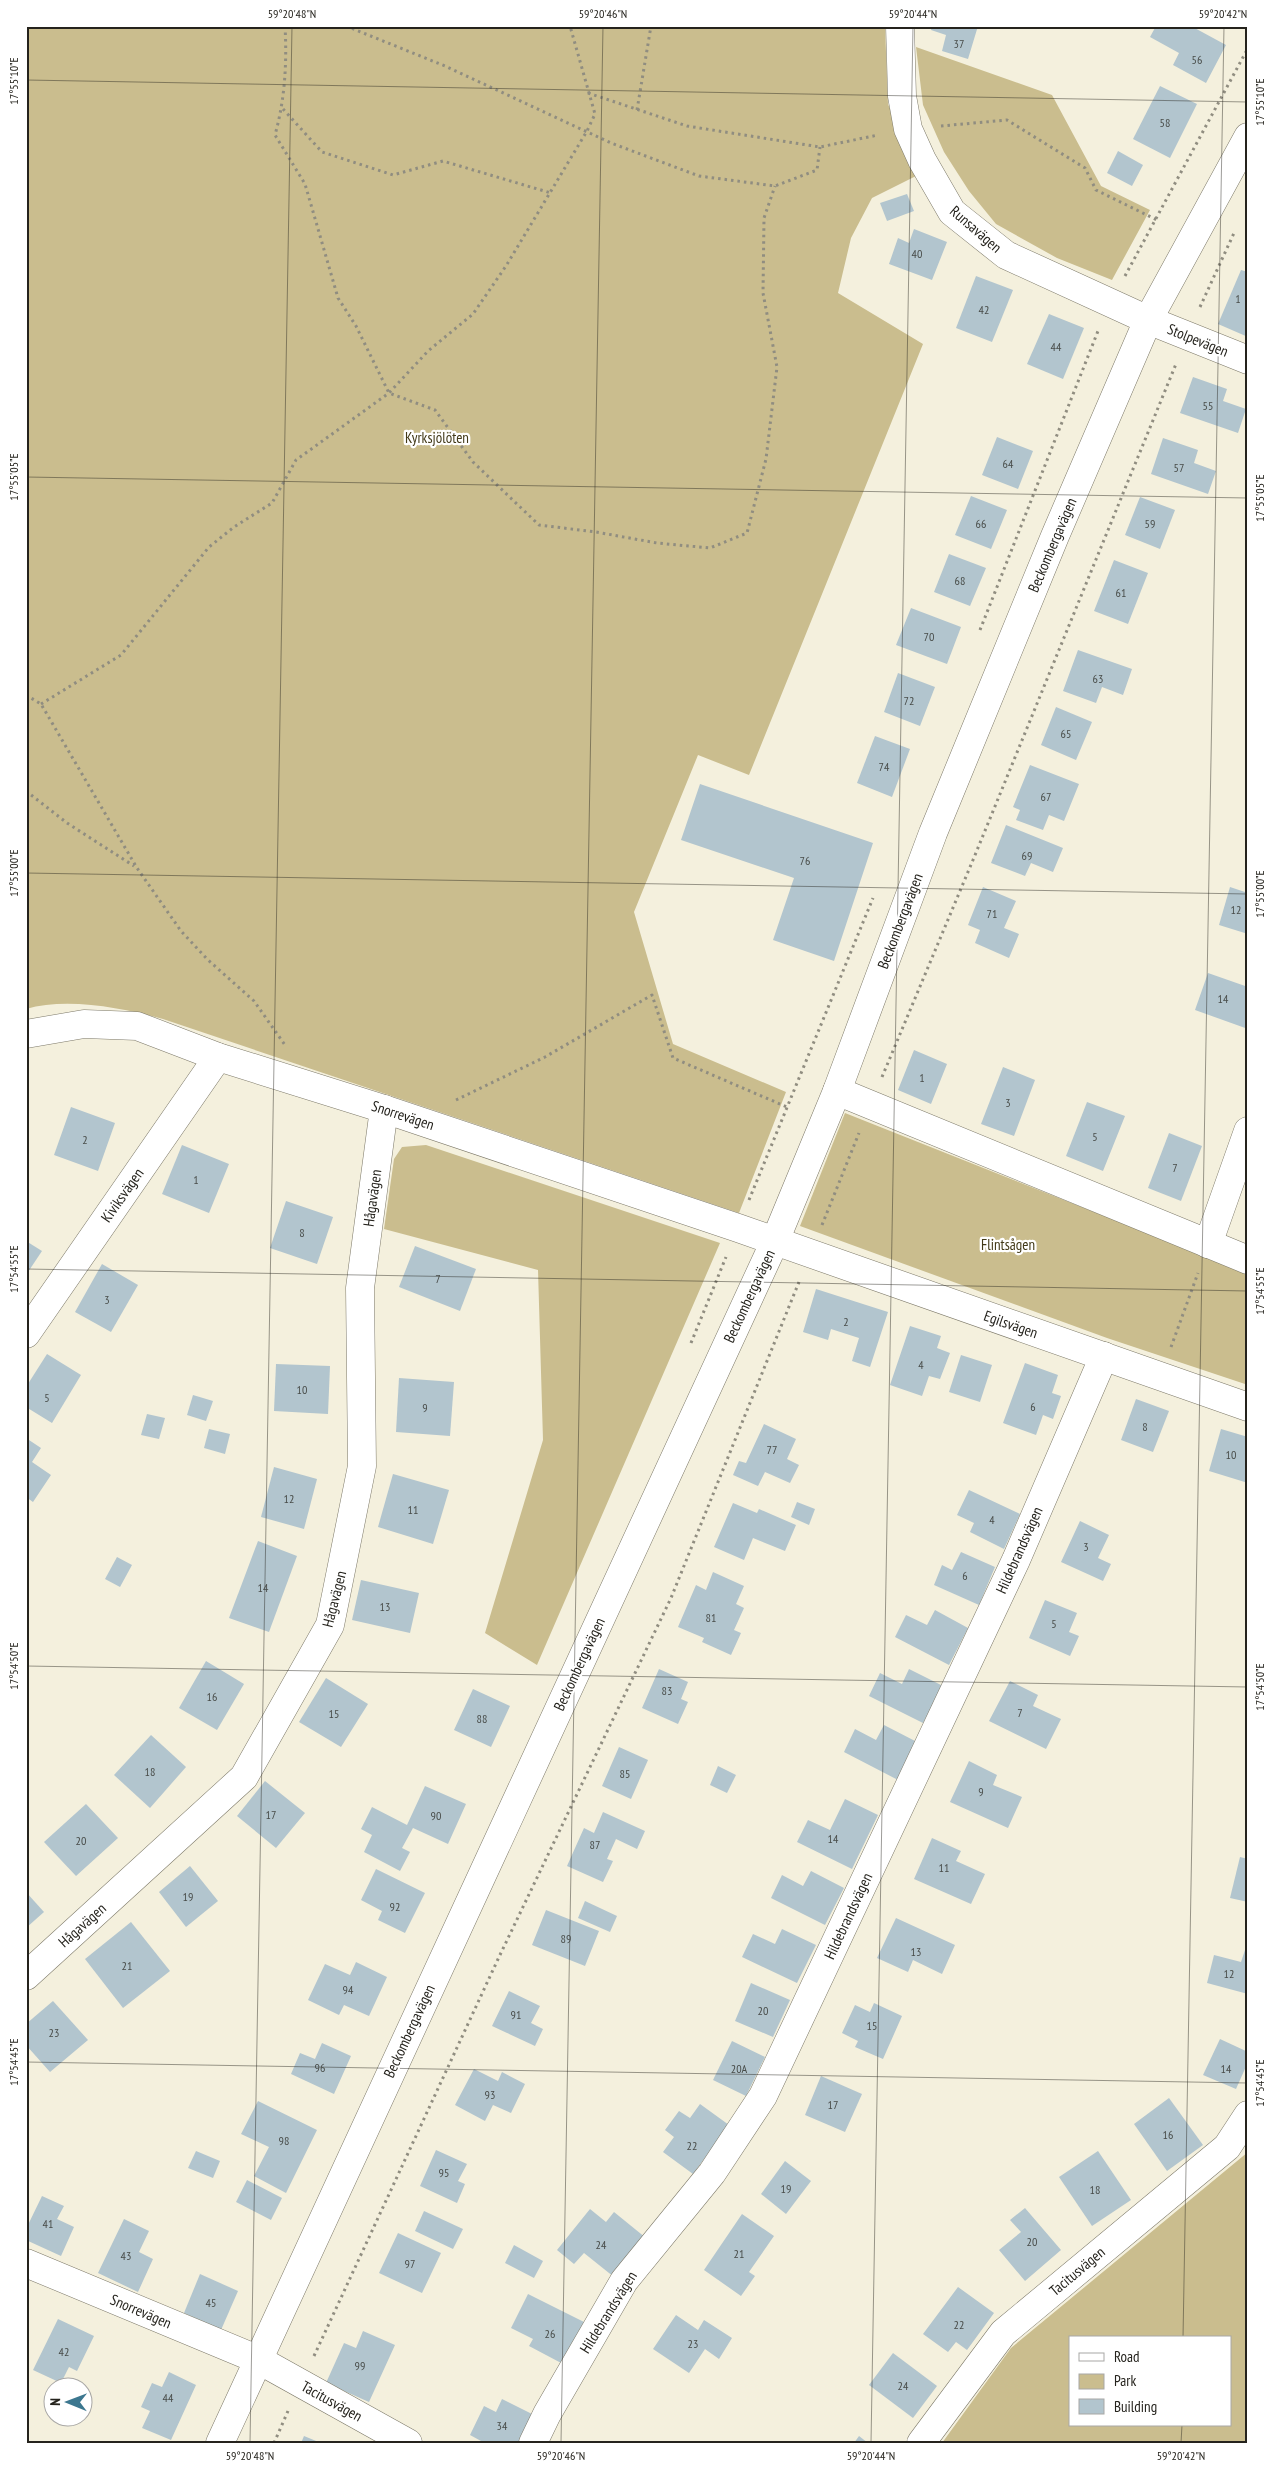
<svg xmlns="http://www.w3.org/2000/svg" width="1274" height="2469" viewBox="0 0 1274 2469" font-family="'PT Sans Narrow',sans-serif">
  <rect width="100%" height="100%" fill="#f4f0dd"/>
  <g fill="#cabd8e" fill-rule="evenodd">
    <path d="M26,26H885L888,104L918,175L872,198L851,238L838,293L923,344L749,775L698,755L634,912L673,1044L786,1092L739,1213L163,1019C123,1008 67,997 26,1009Z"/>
    <path d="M916,47L1052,95L1101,186L1150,210L1112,280L1057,258L996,224L969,191L944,152L923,105Z"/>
    <path d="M845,1113L1248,1273V1385L1107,1338L800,1226Z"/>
    <path d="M426,1145L720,1243L537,1665L485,1633L543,1440L538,1270L384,1229L394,1159L402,1147Z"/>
    <path d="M1248,2152V2443H942L1011,2348ZM1070,2338H1230V2425H1070Z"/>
  </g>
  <g fill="#b2c5ce">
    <path d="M932,26H978L968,59L942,51L946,35L931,30Z"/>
    <path d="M1156,26H1191L1226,45L1206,83L1173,65L1179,53L1150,37Z"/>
    <path d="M1160,86L1197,104L1170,158L1133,139Z"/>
    <path d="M1118,151L1143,165L1132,186L1107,173Z"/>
    <path d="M907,194L914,211L887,221L880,203Z"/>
    <path d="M914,229L947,242L932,280L889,264L898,238L909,243Z"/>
    <path d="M1241,270L1248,272V337L1218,324Z"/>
    <path d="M976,276L1013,290L992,342L956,328Z"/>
    <path d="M1049,314L1084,328L1063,379L1027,364Z"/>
    <path d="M1193,377L1227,389L1223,401L1246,409L1238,433L1180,413Z"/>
    <path d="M997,437L1033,451L1018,489L982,475Z"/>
    <path d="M1163,438L1198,450L1194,463L1216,471L1208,494L1151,474Z"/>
    <path d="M971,496L1007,510L991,549L955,535Z"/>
    <path d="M1140,497L1175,510L1160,549L1125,535Z"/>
    <path d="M949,554L986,568L970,606L934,592Z"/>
    <path d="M1114,560L1148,573L1128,624L1094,611Z"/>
    <path d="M911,608L961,627L947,664L896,645Z"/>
    <path d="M1078,650L1132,669L1123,695L1102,687L1096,703L1063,691Z"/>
    <path d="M898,673L935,687L920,726L884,712Z"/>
    <path d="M1056,707L1092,722L1076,760L1041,745Z"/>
    <path d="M875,736L910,749L892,797L857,783Z"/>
    <path d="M1030,765L1079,784L1064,821L1049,815L1043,830L1016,820L1020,810L1013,807Z"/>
    <path d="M700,784L873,843L834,961L773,940L794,878L681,840Z"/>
    <path d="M1006,825L1063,848L1053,872L1031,863L1025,876L991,863Z"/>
    <path d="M983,887L1016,901L1004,928L1019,934L1009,958L975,943L980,930L968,925Z"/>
    <path d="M1230,887L1248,893V934L1219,925Z"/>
    <path d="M1208,973L1248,987V1029L1195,1010Z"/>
    <path d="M914,1050L947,1064L931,1104L898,1090Z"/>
    <path d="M1003,1067L1035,1080L1014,1136L981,1124Z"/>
    <path d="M1087,1102L1125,1116L1103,1171L1066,1156Z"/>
    <path d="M71,1107L115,1123L98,1171L54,1155Z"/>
    <path d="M1169,1133L1202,1146L1181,1201L1148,1188Z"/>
    <path d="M182,1145L229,1164L209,1213L162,1194Z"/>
    <path d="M286,1201L333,1217L317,1264L270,1248Z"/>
    <path d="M26,1241L42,1251L26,1275Z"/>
    <path d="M415,1246L476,1269L460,1311L399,1287Z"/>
    <path d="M102,1264L138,1285L111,1332L75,1312Z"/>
    <path d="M816,1289L888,1312L870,1367L852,1361L859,1338L831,1329L828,1340L803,1332Z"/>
    <path d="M910,1326L941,1336L937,1348L950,1353L940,1379L929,1376L922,1396L890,1385Z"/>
    <path d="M47,1354L81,1375L52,1423L26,1407V1387Z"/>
    <path d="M961,1355L992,1365L980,1402L949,1392Z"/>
    <path d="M1025,1363L1058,1375L1052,1393L1061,1396L1053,1419L1043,1415L1036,1435L1003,1423Z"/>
    <path d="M276,1364L330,1366L328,1414L274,1411Z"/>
    <path d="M399,1378L454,1382L450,1436L396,1432Z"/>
    <path d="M193,1395L213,1401L206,1421L187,1415Z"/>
    <path d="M1136,1399L1169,1411L1153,1452L1121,1440Z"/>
    <path d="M147,1414L165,1418L159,1439L141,1435Z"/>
    <path d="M764,1424L796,1439L787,1459L799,1465L790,1483L765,1472L758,1486L733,1475L739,1461L746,1463Z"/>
    <path d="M209,1429L230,1434L225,1454L204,1448Z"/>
    <path d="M1221,1429L1248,1437V1483L1209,1471Z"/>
    <path d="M26,1438L41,1448L32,1462L51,1475L33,1502L26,1497Z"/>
    <path d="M274,1467L317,1479L304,1529L261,1517Z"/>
    <path d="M393,1474L449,1490L433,1544L378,1527Z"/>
    <path d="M969,1490L1020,1514L1004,1549L970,1532L974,1523L957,1515Z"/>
    <path d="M797,1502L815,1509L809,1525L791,1517Z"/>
    <path d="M733,1503L757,1513L759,1509L796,1525L785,1551L753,1538L744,1560L714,1547Z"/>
    <path d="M1080,1521L1109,1535L1098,1558L1111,1564L1103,1581L1061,1562Z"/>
    <path d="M258,1541L297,1556L269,1632L229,1618Z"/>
    <path d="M961,1552L995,1567L979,1605L934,1585L942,1565L952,1570Z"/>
    <path d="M117,1557L132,1565L120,1587L105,1579Z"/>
    <path d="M713,1572L744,1586L736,1604L744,1608L734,1630L741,1633L731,1655L702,1642L704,1638L678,1627L696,1585L706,1590Z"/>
    <path d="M361,1580L419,1593L410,1633L352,1620Z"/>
    <path d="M1045,1600L1077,1613L1069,1632L1079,1636L1070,1656L1029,1638Z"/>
    <path d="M935,1610L968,1628L949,1665L895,1637L906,1615L927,1625Z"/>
    <path d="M206,1661L244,1684L217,1730L179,1708Z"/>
    <path d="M659,1669L688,1682L681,1699L688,1702L678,1724L642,1708Z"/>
    <path d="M909,1669L943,1686L923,1723L869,1696L880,1673L902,1684Z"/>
    <path d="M326,1678L368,1704L341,1747L299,1722Z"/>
    <path d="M1010,1681L1038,1695L1033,1706L1061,1719L1046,1749L989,1721Z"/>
    <path d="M473,1689L510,1706L491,1747L454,1730Z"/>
    <path d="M884,1725L917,1742L898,1780L844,1752L855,1729L876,1740Z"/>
    <path d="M151,1735L186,1767L150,1808L114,1775Z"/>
    <path d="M619,1747L648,1760L631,1799L602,1786Z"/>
    <path d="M969,1761L997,1775L993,1785L1022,1797L1008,1828L950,1802Z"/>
    <path d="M718,1766L736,1775L727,1793L710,1785Z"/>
    <path d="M265,1781L305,1813L276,1848L237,1816Z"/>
    <path d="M425,1786L466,1804L448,1844L413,1828L402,1848L410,1852L400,1871L364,1852L372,1835L361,1829L372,1807L407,1825Z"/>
    <path d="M845,1799L878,1815L852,1869L797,1842L808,1820L830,1830Z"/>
    <path d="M86,1804L118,1838L76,1876L44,1842Z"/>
    <path d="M603,1812L645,1831L637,1849L616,1839L607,1859L613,1861L603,1882L567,1866L584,1828L594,1833Z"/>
    <path d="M932,1838L961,1851L956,1861L985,1874L971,1904L914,1879Z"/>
    <path d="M1240,1857L1248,1859V1902L1230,1898Z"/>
    <path d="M190,1866L218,1901L186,1927L159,1892Z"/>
    <path d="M376,1869L425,1893L405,1933L378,1920L382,1911L361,1900Z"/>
    <path d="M811,1871L844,1888L825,1925L771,1898L782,1875L803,1886Z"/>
    <path d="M26,1892L44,1912L26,1928Z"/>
    <path d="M585,1901L617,1916L610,1932L578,1918Z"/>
    <path d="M546,1910L599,1931L585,1966L532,1945Z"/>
    <path d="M896,1918L955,1945L942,1974L913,1960L908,1972L877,1958Z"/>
    <path d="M131,1922L170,1971L123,2008L85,1959Z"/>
    <path d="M782,1929L816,1945L797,1983L742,1957L753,1934L775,1944Z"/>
    <path d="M1245,1950L1248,1951V1994L1207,1983L1214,1955L1241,1962Z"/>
    <path d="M356,1962L387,1977L369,2016L344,2005L339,2015L308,2000L325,1964L350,1975Z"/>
    <path d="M751,1983L790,2000L773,2037L735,2021Z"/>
    <path d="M509,1991L540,2006L531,2023L543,2029L535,2046L492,2026Z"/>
    <path d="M53,2001L88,2040L50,2072L26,2045V2024Z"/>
    <path d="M874,2003L902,2016L883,2059L855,2047L858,2041L842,2033L855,2005L870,2012Z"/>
    <path d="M1220,2039L1248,2052V2062L1236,2089L1203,2075Z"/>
    <path d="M732,2041L765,2057L746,2096L713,2080Z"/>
    <path d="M322,2043L351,2056L334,2094L291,2074L300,2053L315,2059Z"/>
    <path d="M474,2069L498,2081L502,2072L525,2084L511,2113L493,2105L485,2121L455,2105Z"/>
    <path d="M821,2076L862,2094L845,2132L805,2115Z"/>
    <path d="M1169,2098L1203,2145L1167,2171L1134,2124Z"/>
    <path d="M258,2101L317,2130L286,2193L254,2176L269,2147L241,2134Z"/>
    <path d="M700,2104L729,2125L693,2174L663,2152L674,2137L665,2130L679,2111L690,2118Z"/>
    <path d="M436,2150L467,2164L458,2181L465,2184L457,2203L420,2186Z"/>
    <path d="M196,2151L220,2161L213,2178L188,2168Z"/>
    <path d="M1098,2151L1131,2200L1092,2226L1059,2177Z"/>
    <path d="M785,2161L811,2181L786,2214L761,2194Z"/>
    <path d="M247,2180L282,2198L271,2220L236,2202Z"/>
    <path d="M42,2196L64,2206L57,2219L74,2227L61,2256L26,2240V2229Z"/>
    <path d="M1025,2208L1061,2250L1025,2281L999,2250L1021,2232L1010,2220Z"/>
    <path d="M590,2209L606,2222L614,2212L646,2238L614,2277L584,2253L574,2264L557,2250Z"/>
    <path d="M424,2211L463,2229L453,2249L415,2231Z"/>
    <path d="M742,2214L774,2236L749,2272L755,2276L741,2296L704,2270Z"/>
    <path d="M124,2219L149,2231L139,2252L153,2259L138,2292L98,2273Z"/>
    <path d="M398,2233L441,2253L422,2293L379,2273Z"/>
    <path d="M514,2245L543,2261L534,2278L505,2263Z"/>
    <path d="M200,2274L238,2291L221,2330L184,2313Z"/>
    <path d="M958,2287L994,2313L967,2350L956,2342L948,2352L923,2334Z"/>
    <path d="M528,2294L584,2322L563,2364L529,2346L533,2339L511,2328Z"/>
    <path d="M676,2315L698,2330L704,2320L732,2338L719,2359L705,2349L689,2373L653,2349Z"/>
    <path d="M58,2319L94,2336L77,2371L69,2367L61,2383L33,2370Z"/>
    <path d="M363,2331L395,2345L369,2402L326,2383L344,2343L356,2348Z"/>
    <path d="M893,2353L937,2386L913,2418L869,2385Z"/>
    <path d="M169,2372L196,2385L171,2440L142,2428L150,2411L141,2407L152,2383L162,2387Z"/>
    <path d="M502,2399L534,2415L521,2443H480L481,2441L470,2435L484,2406L496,2412Z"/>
    <path d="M304,2436L321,2443H301Z"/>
    <path d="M859,2436L868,2443H854Z"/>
  </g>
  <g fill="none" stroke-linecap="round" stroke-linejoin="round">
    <defs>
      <g id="street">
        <path d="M900,26L902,96L908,129L922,160L952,212L1006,255L1148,320L1248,360"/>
        <path d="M26,1034L84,1024L137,1026L218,1057L384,1109L738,1228L1248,1407"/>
        <path d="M837,1091L1248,1260"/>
        <path d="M1208,1244L1248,1131"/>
        <path d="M26,1334L218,1057"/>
        <path d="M26,1976L244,1777L330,1625L362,1466L360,1288L384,1109"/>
        <path d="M26,2263L257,2359L408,2443"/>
        <path d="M220,2443L775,1241L837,1091L933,833L1055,536L1148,320L1248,137"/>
        <path d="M533,2443L547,2414L624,2281L712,2173L763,2096L1016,1560L1104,1356"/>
        <path d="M921,2443L1003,2333L1227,2147L1248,2115"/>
      </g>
    </defs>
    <use href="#street" stroke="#7d7969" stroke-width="29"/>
    <g stroke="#908d80" stroke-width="3" stroke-dasharray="2.5 4" stroke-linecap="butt">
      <path d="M285,26C287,63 285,99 275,135L305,184L338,298L356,326L389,393L435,410L473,462L539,525L596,532L657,543L710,548L747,533L766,459L777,367L763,293L764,218L775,186"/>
      <path d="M346,26L445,66L611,143L699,176L775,186L817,170L820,147"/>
      <path d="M588,93L687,126L820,147L878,135"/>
      <path d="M283,109L322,152L393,175L443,161L551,193"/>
      <path d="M637,110L651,26"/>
      <path d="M941,126L1007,120L1085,168L1096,190L1157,220"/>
      <path d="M1125,276L1248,48"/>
      <path d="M1200,307L1234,233"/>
      <path d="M980,630L1098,331"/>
      <path d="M26,695L41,704L137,868L181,931L207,959L254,1001L285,1045"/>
      <path d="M41,704L121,655L209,547L234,527L272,503L296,460L389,393L428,351L473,314L506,266L587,131L595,114L570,26"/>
      <path d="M26,791L67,823L134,866"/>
      <path d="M882,1077L973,860L1176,364"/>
      <path d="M456,1100L545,1057L652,995L673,1058L787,1107"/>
      <path d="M749,1200L873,898"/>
      <path d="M822,1225L859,1133"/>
      <path d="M691,1343L726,1257"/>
      <path d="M1171,1347L1198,1273"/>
      <path d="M314,2356L499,1957L671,1598L799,1282"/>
      <path d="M274,2443L288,2411"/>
    </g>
    <use href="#street" stroke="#fff" stroke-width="28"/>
  </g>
  <path fill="none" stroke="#25231d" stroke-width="1" stroke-opacity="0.45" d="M26,80L1248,102M26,477L1248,498M26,873L1248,894M26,1269L1248,1291M26,1666L1248,1687M26,2062L1248,2083M1183,2338L1224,26M250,2443L292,26M561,2443L603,26M871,2443L913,26M1181,2443L1182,2425"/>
  <g text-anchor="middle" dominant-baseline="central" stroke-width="4.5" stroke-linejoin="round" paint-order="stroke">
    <g font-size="12" fill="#484c49">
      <text x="959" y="43">37</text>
      <text x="1197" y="59">56</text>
      <text x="1165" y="122">58</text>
      <text x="917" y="253">40</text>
      <text x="1238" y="298">1</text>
      <text x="984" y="309">42</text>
      <text x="1056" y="346">44</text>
      <text x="1208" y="405">55</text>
      <text x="1008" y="463">64</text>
      <text x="1179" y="467">57</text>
      <text x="981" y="523">66</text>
      <text x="1150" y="523">59</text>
      <text x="960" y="580">68</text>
      <text x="1121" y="592">61</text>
      <text x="929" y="636">70</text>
      <text x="1098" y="678">63</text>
      <text x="909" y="700">72</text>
      <text x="1066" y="733">65</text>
      <text x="884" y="766">74</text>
      <text x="1046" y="796">67</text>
      <text x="1027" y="855">69</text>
      <text x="805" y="860">76</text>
      <text x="1236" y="909">12</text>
      <text x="992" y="913">71</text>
      <text x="1223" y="998">14</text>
      <text x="922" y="1077">1</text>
      <text x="1008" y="1102">3</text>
      <text x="1095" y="1136">5</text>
      <text x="85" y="1139">2</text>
      <text x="1175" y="1167">7</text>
      <text x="196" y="1179">1</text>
      <text x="302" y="1232">8</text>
      <text x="438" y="1278">7</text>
      <text x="107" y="1299">3</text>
      <text x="846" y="1321">2</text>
      <text x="921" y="1364">4</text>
      <text x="302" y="1389">10</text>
      <text x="47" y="1397">5</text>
      <text x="1033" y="1406">6</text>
      <text x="425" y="1407">9</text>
      <text x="1145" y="1426">8</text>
      <text x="772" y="1449">77</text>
      <text x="1231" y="1454">10</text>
      <text x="289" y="1498">12</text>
      <text x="413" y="1509">11</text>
      <text x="992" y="1519">4</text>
      <text x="1086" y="1546">3</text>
      <text x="965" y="1575">6</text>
      <text x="263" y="1587">14</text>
      <text x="385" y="1606">13</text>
      <text x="711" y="1617">81</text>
      <text x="1054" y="1623">5</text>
      <text x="667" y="1690">83</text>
      <text x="212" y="1696">16</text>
      <text x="1020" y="1712">7</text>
      <text x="334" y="1713">15</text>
      <text x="482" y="1718">88</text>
      <text x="150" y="1771">18</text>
      <text x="625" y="1773">85</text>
      <text x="981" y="1791">9</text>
      <text x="271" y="1814">17</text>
      <text x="436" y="1815">90</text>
      <text x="833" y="1838">14</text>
      <text x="81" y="1840">20</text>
      <text x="595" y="1844">87</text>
      <text x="944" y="1867">11</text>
      <text x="188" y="1896">19</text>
      <text x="395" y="1906">92</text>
      <text x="566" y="1938">89</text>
      <text x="916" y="1951">13</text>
      <text x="127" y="1965">21</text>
      <text x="1229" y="1973">12</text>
      <text x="348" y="1989">94</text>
      <text x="763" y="2010">20</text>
      <text x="516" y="2014">91</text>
      <text x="872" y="2025">15</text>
      <text x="54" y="2032">23</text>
      <text x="320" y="2067">96</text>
      <text x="739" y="2068">20A</text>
      <text x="1226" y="2068">14</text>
      <text x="490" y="2094">93</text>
      <text x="833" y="2104">17</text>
      <text x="1168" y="2134">16</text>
      <text x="284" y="2140">98</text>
      <text x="692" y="2145">22</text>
      <text x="444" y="2172">95</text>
      <text x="786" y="2188">19</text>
      <text x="1095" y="2189">18</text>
      <text x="48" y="2223">41</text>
      <text x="1032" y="2241">20</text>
      <text x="601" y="2244">24</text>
      <text x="739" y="2253">21</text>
      <text x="126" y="2255">43</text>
      <text x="410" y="2263">97</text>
      <text x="211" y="2302">45</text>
      <text x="959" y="2324">22</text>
      <text x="550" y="2333">26</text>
      <text x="693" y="2343">23</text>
      <text x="64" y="2351">42</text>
      <text x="360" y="2365">99</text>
      <text x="903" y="2385">24</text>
      <text x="168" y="2397">44</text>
      <text x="502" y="2425">34</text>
    </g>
    <g font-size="15" fill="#25231d" stroke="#fff">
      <text transform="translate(976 229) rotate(41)">Runsavägen</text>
      <text transform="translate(1198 340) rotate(22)">Stolpevägen</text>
      <text transform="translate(1052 545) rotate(-67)">Beckombergavägen</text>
      <text transform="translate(900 921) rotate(-69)">Beckombergavägen</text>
      <text transform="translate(403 1115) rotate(18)">Snorrevägen</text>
      <text transform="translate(122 1195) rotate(-55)">Kiviksvägen</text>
      <text transform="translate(372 1198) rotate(-82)">Hågavägen</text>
      <text transform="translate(749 1296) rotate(-65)">Beckombergavägen</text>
      <text transform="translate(1011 1324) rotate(19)">Egilsvägen</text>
      <text transform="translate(1019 1550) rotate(-66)">Hildebrandsvägen</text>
      <text transform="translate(334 1599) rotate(-76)">Hågavägen</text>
      <text transform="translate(579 1664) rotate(-65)">Beckombergavägen</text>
      <text transform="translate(848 1916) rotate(-65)">Hildebrandsvägen</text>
      <text transform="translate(82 1925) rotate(-42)">Hågavägen</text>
      <text transform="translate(409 2031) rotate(-65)">Beckombergavägen</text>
      <text transform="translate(1077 2271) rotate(-40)">Tacitusvägen</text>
      <text transform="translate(141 2311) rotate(23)">Snorrevägen</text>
      <text transform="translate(608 2312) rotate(-58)">Hildebrandsvägen</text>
      <text transform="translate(332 2401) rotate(29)">Tacitusvägen</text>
    </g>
    <g font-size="15" fill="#423918" stroke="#fff">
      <text x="437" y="437">Kyrksjölöten</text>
      <text x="1008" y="1244">Flintsågen</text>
    </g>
  </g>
  <rect width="1274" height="2469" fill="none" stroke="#ffffff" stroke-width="55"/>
  <rect x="1069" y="2336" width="162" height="90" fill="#ffffff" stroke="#a8a7a5"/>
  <rect x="1079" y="2353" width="25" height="8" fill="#ffffff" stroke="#a8a7a5"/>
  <text x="1114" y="2362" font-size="15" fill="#25231d">Road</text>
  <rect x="1079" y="2374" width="25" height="15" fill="#cabd8e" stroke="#a8a7a5"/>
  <text x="1114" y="2386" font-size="15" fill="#25231d">Park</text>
  <rect x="1079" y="2399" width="25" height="15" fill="#b2c5ce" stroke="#a8a7a5"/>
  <text x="1114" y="2412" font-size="15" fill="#25231d">Building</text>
  <g transform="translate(68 2402) rotate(271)"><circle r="24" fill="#ffffff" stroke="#a8a7a5"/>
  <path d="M0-4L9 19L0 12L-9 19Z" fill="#3c778f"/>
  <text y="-8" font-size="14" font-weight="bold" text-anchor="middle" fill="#25231d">N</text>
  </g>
  <rect x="28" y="28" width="1218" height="2414" fill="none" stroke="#25231d" stroke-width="2"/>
  <g font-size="12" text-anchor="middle" fill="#25231d">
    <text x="292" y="18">59°20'48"N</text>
    <text x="603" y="18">59°20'46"N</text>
    <text x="913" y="18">59°20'44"N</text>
    <text x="1223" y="18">59°20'42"N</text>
    <text transform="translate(14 81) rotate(-90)" y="4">17°55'10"E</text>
    <text transform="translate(1260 102) rotate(-90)" y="4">17°55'10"E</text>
    <text transform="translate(14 477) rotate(-90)" y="4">17°55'05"E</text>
    <text transform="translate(1260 498) rotate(-90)" y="4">17°55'05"E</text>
    <text transform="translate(14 873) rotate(-90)" y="4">17°55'00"E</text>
    <text transform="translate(1260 894) rotate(-90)" y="4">17°55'00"E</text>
    <text transform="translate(14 1269) rotate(-90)" y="4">17°54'55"E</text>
    <text transform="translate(1260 1291) rotate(-90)" y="4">17°54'55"E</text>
    <text transform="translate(14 1666) rotate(-90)" y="4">17°54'50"E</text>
    <text transform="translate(1260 1687) rotate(-90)" y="4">17°54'50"E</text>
    <text transform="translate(14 2062) rotate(-90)" y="4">17°54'45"E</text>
    <text transform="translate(1260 2083) rotate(-90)" y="4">17°54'45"E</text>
    <text x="250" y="2460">59°20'48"N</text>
    <text x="561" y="2460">59°20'46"N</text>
    <text x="871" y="2460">59°20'44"N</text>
    <text x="1181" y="2460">59°20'42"N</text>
  </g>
</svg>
